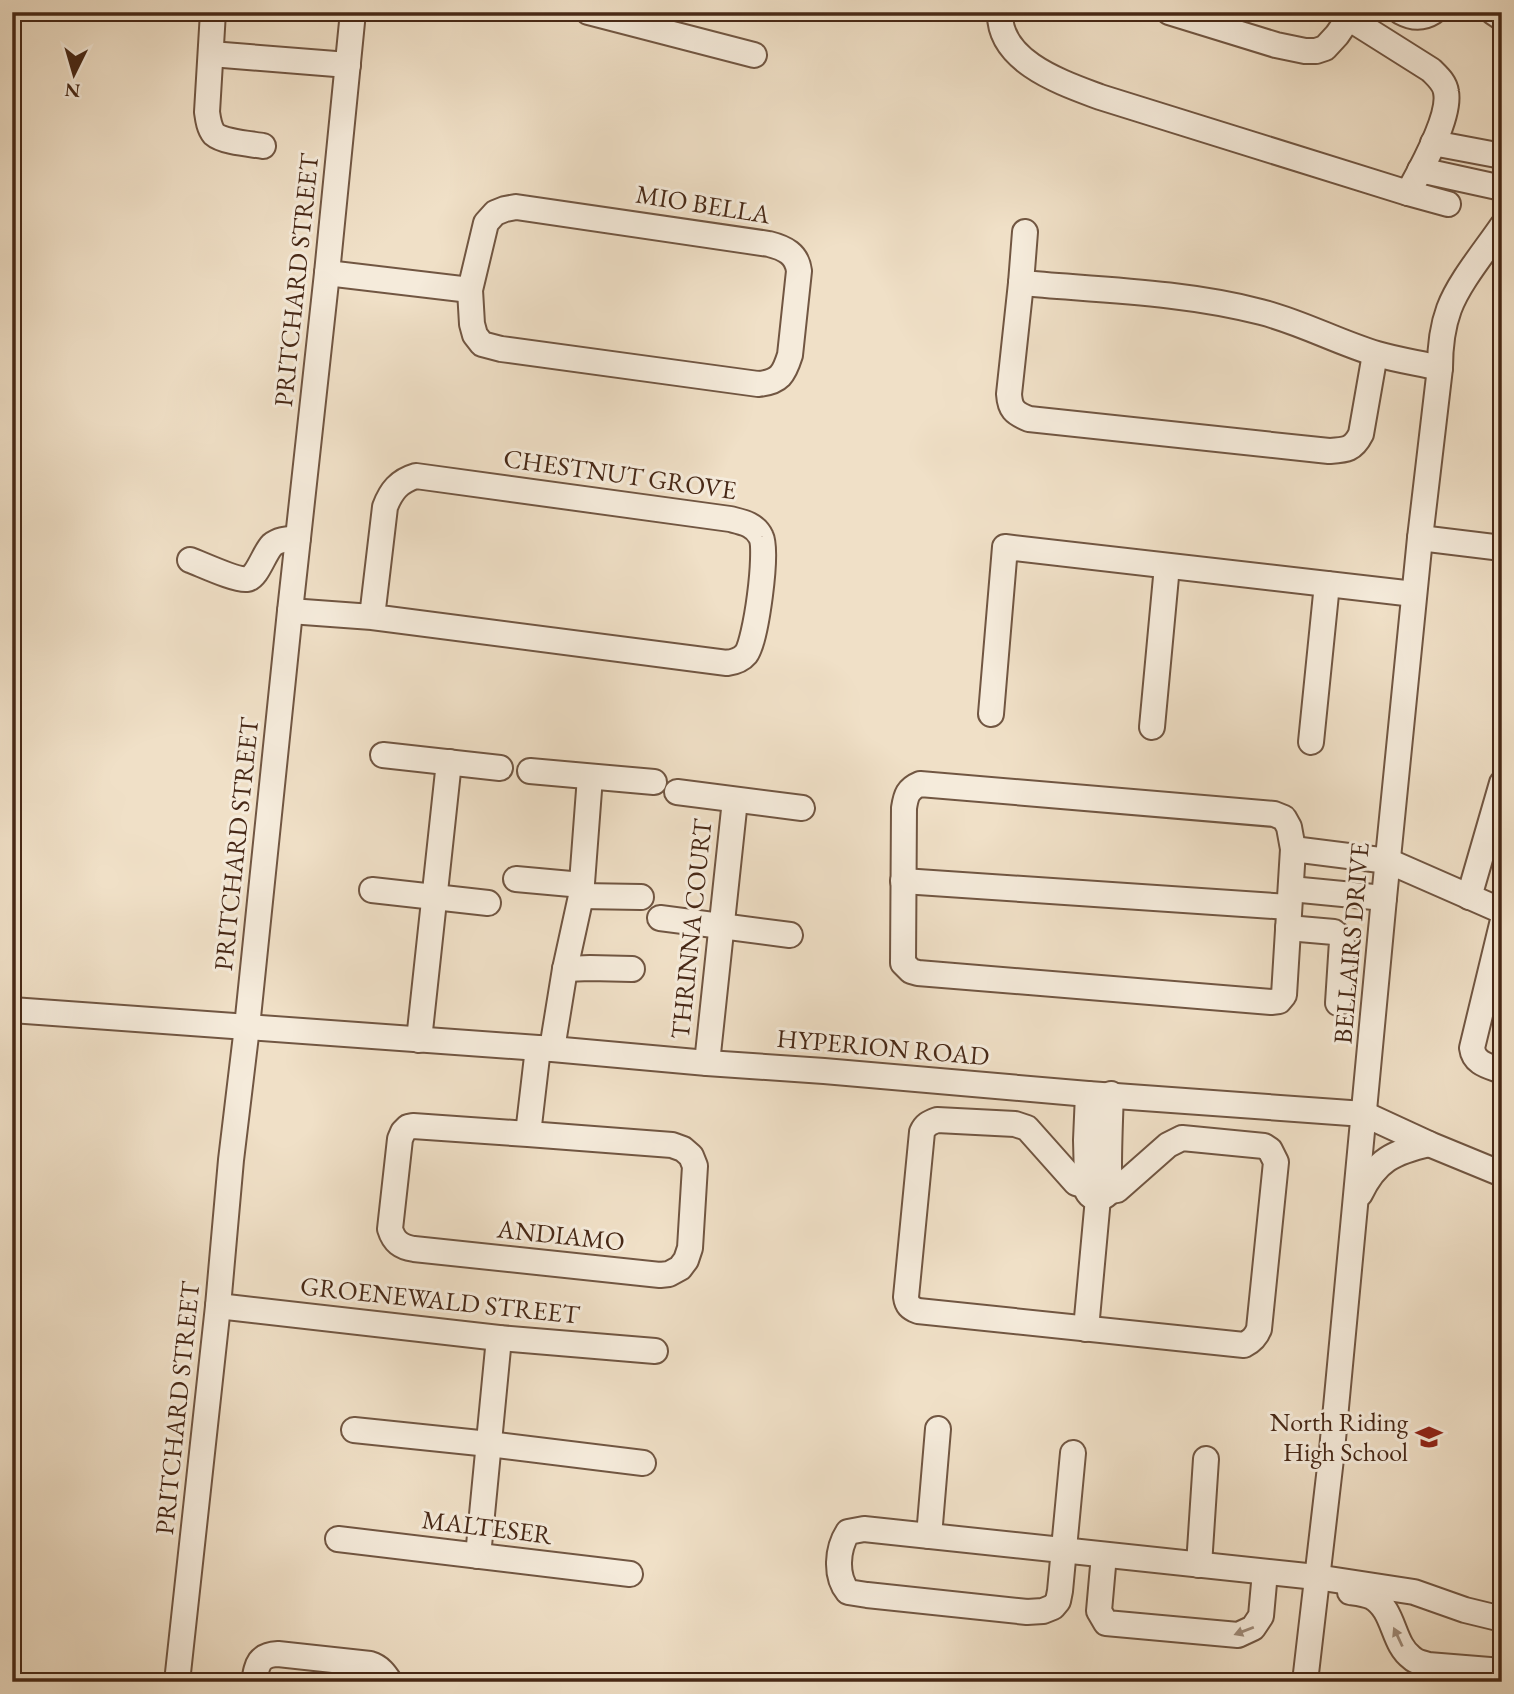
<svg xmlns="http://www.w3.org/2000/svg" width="1514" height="1694" viewBox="0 0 1514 1694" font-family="'EB Garamond',serif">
  <rect width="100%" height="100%" fill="#f0e0c7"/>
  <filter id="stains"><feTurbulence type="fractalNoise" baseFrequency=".00286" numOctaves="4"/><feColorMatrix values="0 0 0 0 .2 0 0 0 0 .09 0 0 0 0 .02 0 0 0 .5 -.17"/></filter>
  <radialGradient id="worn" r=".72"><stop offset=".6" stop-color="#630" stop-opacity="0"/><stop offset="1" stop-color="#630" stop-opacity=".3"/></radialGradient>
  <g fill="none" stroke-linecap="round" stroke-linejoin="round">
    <defs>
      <g id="minor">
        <path d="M213,12L207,112C208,119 209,128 214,134C223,142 251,144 263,146"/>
        <path d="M588,12L754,55"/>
        <path d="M1000,12C998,62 1063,83 1100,97L1408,193L1448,204"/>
        <path d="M1169,12L1276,45L1305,51H1316L1325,48L1337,35L1348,19"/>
        <path d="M1339,12L1431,70C1438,77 1445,83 1446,92C1451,117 1420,171 1408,193"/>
        <path d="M1401,12C1412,18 1422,19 1433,12"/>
        <path d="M1493,12L1502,18"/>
        <path d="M211,54L348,65"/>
        <path d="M1433,143L1502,156"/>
        <path d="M1420,170L1502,188"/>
        <path d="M516,207L769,244C785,248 797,254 799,271L790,355C784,374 780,382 758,384L501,349L482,344L475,335L472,324L470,290L486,223L495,213L505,209Z"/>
        <path d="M1025,232L1021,283L1009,394C1010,409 1014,413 1029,419L1329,451C1346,450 1353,450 1361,434L1375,354"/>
        <path d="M327,273L470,290"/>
        <path d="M1021,283C1100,290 1184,292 1261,312C1301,322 1337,342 1377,354C1397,360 1419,363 1440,368"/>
        <path d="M1420,538L1502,548"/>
        <path d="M190,560C201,564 237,581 247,579C257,578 264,553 272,545C279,539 289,539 298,538"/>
        <path d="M290,611L372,617L727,663C735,662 741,660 746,654C756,641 768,551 761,537C755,524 742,522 730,519L416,476C399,481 391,491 385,507L372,617"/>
        <path d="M991,714L1005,547L1414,594"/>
        <path d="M1152,727L1167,566"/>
        <path d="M1311,742L1327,584"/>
        <path d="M383,755L500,768"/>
        <path d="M530,771L654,782"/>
        <path d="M920,784L1274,814L1284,818L1289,827L1293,849L1284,995L1279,1001L1271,1002L918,973L911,971L903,963L904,808C906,795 908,789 920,784Z"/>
        <path d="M677,792L802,808"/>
        <path d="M1293,849L1388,861L1502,911"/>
        <path d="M516,879L582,885"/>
        <path d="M903,881L1289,907"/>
        <path d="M1291,889L1384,898"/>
        <path d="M372,890L488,903"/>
        <path d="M581,896L641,897"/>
        <path d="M1469,897L1502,783"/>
        <path d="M660,918L790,935"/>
        <path d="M1502,924L1472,1048C1474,1064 1489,1066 1502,1071"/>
        <path d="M1288,928L1334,932L1339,936L1342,941L1338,1003"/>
        <path d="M565,969L590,968L632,969"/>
        <path d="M12,1010L552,1049L707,1063L824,1071L1088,1094L1364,1114L1429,1144L1502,1174"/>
        <path d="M419,1040L449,762"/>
        <path d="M552,1049L565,969L581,896L590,777"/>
        <path d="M707,1063L735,800"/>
        <path d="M528,1134L672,1145L683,1149L691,1156L695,1166L690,1248L686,1260L680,1268L669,1274L660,1275L414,1249C401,1247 394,1242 390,1229L400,1139L403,1132L408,1127L413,1126L528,1134L538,1048"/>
        <path d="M1109,1179L1102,1174H1093C1084,1180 1083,1197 1098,1198C1103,1198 1109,1194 1110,1189C1112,1184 1109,1173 1109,1167C1109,1143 1110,1119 1111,1094"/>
        <path d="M1087,1180L1086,1140L1088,1094"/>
        <path d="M1086,1186L1076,1183L1027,1128L1015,1124L937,1120C929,1123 925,1125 922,1132L906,1297C907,1305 910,1308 918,1311L1244,1345C1252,1341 1256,1337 1259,1329L1276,1162L1270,1150L1264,1146L1182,1138L1168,1145L1117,1190L1110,1191"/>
        <path d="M1360,1194C1376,1160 1394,1152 1429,1144"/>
        <path d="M218,1306L499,1338L655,1351"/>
        <path d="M1086,1329L1098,1198"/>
        <path d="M354,1430L489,1444L643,1463"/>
        <path d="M1073,1453L1060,1591L1058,1601L1053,1607L1043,1611L1027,1612L867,1595L848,1592C835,1576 837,1549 848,1532L864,1529L1316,1577L1414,1592L1465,1610L1502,1619"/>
        <path d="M929,1536L938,1429"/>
        <path d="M338,1539L630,1574"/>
        <path d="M1104,1555L1099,1611L1106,1623L1238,1635L1253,1628L1261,1616L1265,1572"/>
        <path d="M478,1556L499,1338"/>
        <path d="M1199,1565L1206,1459"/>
        <path d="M1350,1592C1357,1593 1366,1594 1372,1597C1395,1610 1392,1644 1412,1658C1416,1662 1422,1663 1428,1665L1502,1671"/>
        <path d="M177,1682L218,1306L231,1160L247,1027L290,611L327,273L353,12"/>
        <path d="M254,1682C257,1665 258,1655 278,1654L370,1664C380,1667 385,1674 390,1682"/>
        <path d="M1305,1682L1332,1450L1384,898L1420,538L1440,368C1440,348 1442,328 1449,309C1459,282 1485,251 1502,226"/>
      </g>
    </defs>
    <use href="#minor" stroke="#715642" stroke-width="28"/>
    <use href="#minor" stroke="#f5ebdb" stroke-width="24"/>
  </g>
  <defs><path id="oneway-solid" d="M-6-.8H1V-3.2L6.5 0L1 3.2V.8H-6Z" transform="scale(1.75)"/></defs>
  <g fill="#9e8a78">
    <use href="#oneway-solid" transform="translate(1244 1631) rotate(159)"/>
    <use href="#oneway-solid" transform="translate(1398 1637) rotate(-115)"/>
  </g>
  <defs>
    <symbol id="school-bare" viewBox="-9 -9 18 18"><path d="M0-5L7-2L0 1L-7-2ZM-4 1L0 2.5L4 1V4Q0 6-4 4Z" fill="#8f2418" stroke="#f5ebdb" stroke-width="2.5" paint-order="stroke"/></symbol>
  </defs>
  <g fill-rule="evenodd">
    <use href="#school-bare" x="1410" y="1418" width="38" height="38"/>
  </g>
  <g text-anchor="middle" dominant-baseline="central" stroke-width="6" stroke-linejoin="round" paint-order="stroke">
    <g font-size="26" fill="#472816" stroke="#f5ebdb">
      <text transform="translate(703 204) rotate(9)">MIO BELLA</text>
      <text transform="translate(296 280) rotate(-84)">PRITCHARD STREET</text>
      <text transform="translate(620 474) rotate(8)">CHESTNUT GROVE</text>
      <text transform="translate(236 844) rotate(-84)">PRITCHARD STREET</text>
      <text transform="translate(691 929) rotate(-84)">THRINNA COURT</text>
      <text transform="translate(1351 943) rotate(-85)">BELLAIRS DRIVE</text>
      <text transform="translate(883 1047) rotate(5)">HYPERION ROAD</text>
      <text transform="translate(561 1235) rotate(6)">ANDIAMO</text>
      <text transform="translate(440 1300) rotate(6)">GROENEWALD STREET</text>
      <text transform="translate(177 1408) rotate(-84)">PRITCHARD STREET</text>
      <text transform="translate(487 1527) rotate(7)">MALTESER</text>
    </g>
    <g font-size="26" fill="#472816" stroke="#f5ebdb" text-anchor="end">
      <text x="1408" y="1422">North Riding<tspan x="1408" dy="30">High School</tspan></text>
    </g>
  </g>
  <rect width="1514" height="1694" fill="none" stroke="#f0e0c7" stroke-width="42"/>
  <rect x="14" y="14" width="1486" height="1666" fill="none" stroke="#472816" stroke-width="3.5"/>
  <rect x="21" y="21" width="1472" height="1652" fill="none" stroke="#472816" stroke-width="2"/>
  <g transform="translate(74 74) rotate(185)" stroke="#f5ebdb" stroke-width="5" paint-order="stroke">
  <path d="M0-5L12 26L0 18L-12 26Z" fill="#472816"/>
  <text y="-10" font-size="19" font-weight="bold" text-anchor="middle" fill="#472816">N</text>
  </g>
  <rect width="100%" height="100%" filter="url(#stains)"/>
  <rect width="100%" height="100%" fill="url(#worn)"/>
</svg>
